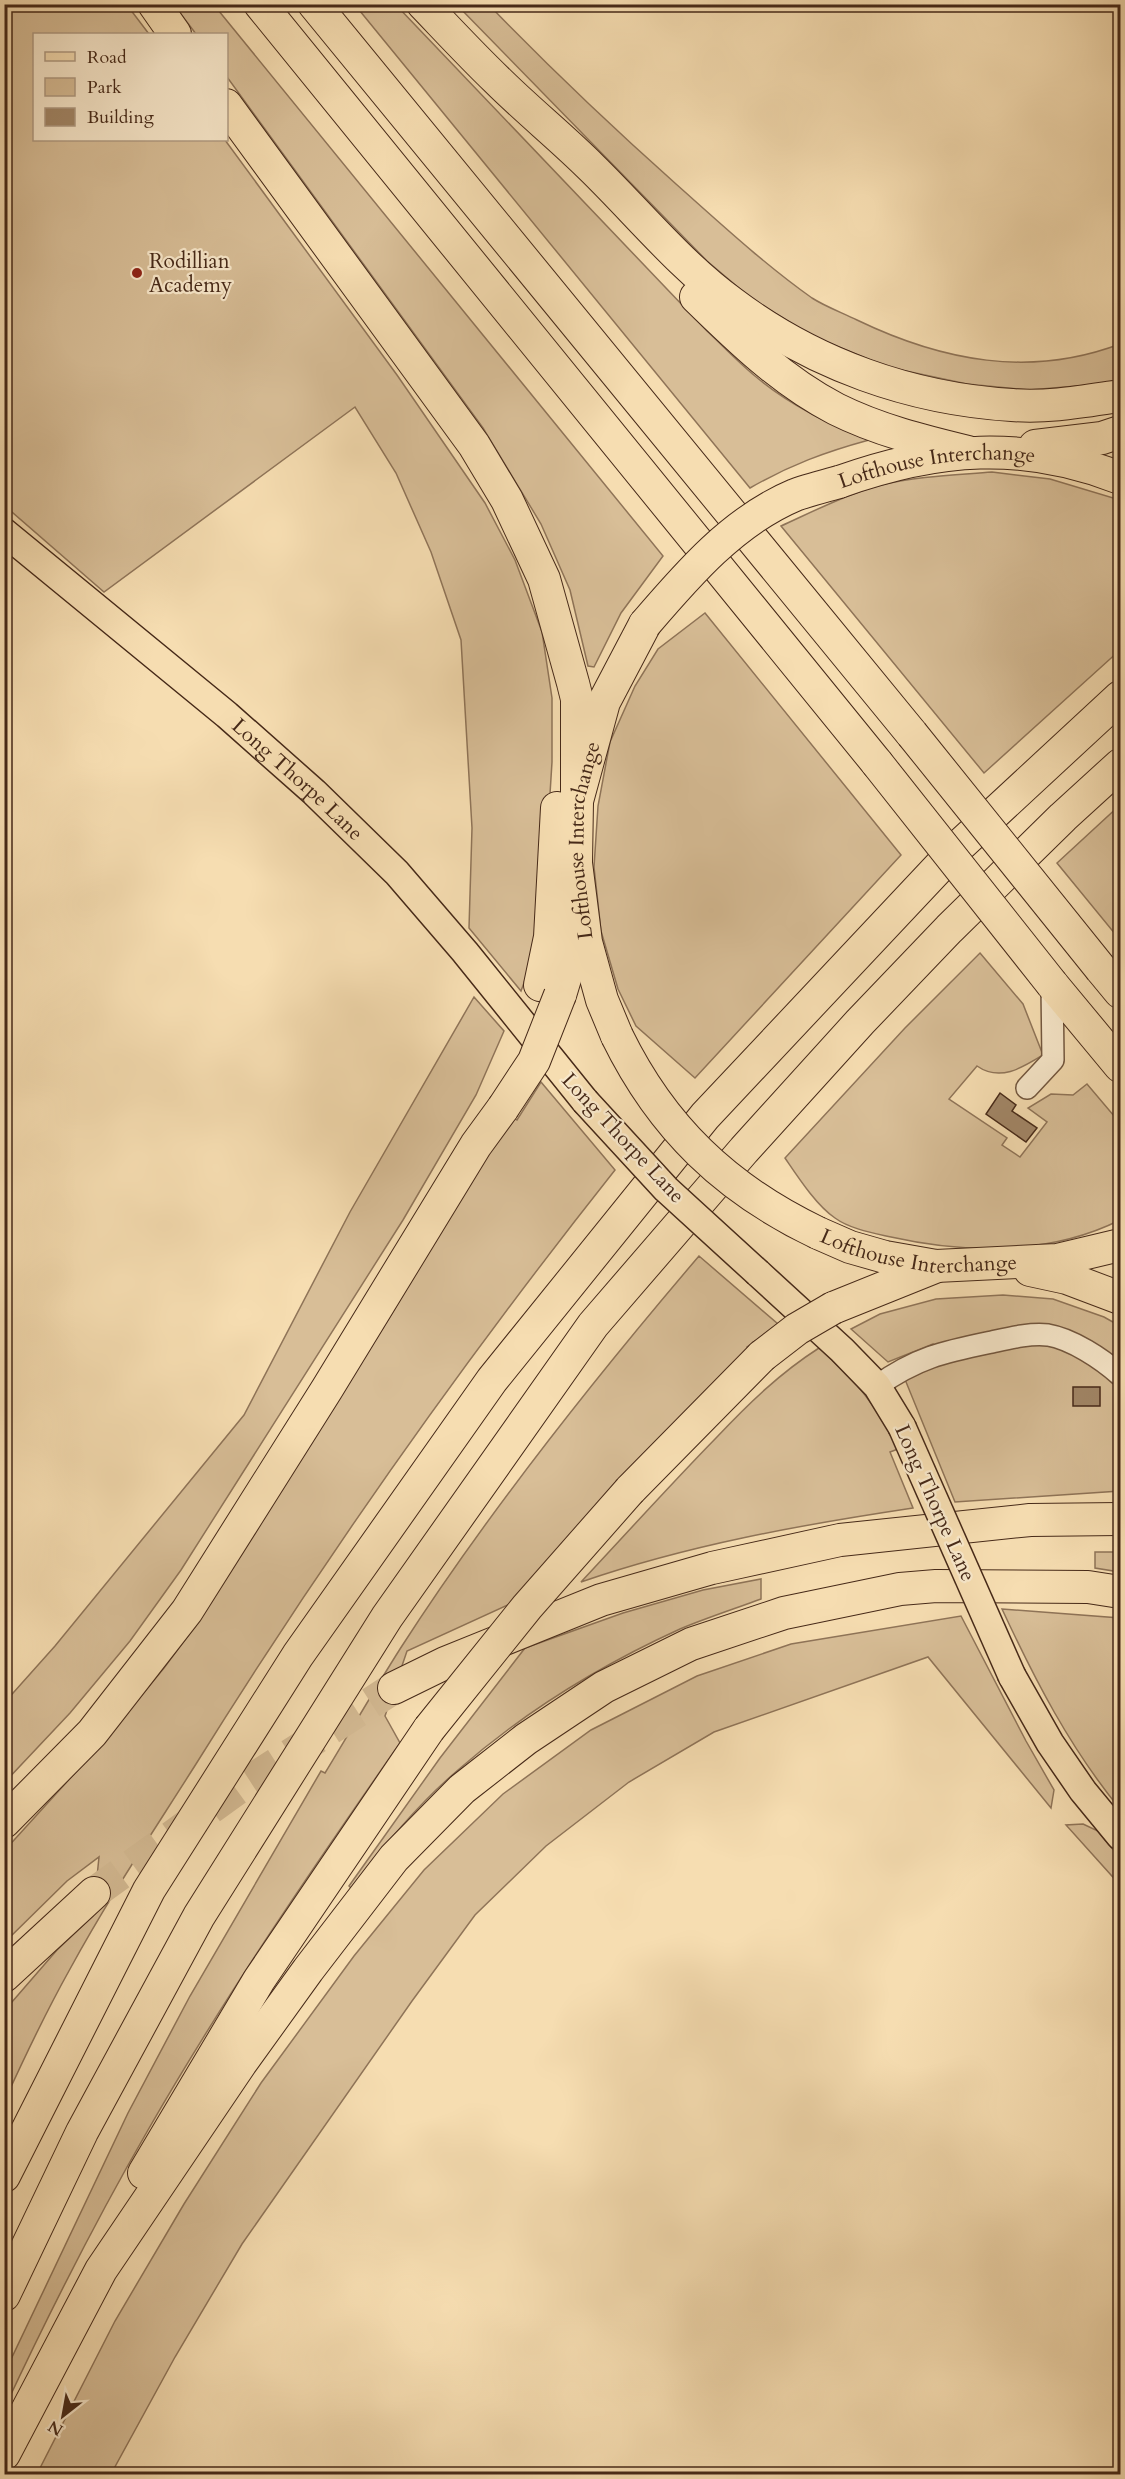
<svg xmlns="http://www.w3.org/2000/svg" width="1125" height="2479" viewBox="0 0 1125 2479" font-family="Cardo,serif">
  <rect width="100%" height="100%" fill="#f6ddb1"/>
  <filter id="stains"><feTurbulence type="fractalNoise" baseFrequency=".00333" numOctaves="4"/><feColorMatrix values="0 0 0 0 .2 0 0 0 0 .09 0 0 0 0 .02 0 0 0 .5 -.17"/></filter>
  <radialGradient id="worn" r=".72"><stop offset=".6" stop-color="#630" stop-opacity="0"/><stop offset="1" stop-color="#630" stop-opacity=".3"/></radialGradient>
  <g fill="#d8be97" stroke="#8f7458" stroke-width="1.5">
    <path d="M5,5H127L149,34H34V140H225L397,375L485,503L515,560L542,632L552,698V762L541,937L521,991L469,928L472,828L461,640L431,552L396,473L355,407L104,592L5,506Z"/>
    <path d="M174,5H214L663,556L621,613L594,667L588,666L570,590L541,524L483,428L227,77L226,34H196Z"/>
    <path d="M355,5H396L707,331C723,346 738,362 755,376C788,404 828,424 869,440C825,452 790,465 750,488Z"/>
    <path d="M457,5H489C549,67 611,126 676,184C720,223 764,264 812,298C826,307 843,313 857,320C942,361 1030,378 1120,344V379L1101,384L1029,390L967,384L887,367L812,336L752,299L707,261Z"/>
    <path d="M992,472L1050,479L1120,500V650L984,773L781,526C814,511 847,494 881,485C917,476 955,475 992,472Z"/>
    <path d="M705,613L901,855L695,1078L636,1026L618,989L601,931L594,867L598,806L610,742L635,686L658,649Z"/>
    <path d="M1120,805V940L1057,863Z"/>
    <path d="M980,953L1023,1004L1043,1055C1022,1068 1000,1082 977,1066L949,1099L1007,1138L1002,1145L1020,1157L1047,1122L1028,1108L1051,1094L1073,1095L1087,1084L1120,1123V1220C1050,1255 967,1254 891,1237C873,1233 850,1229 835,1218C816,1205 798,1177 785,1158L905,1028Z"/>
    <path d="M474,997L504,1031L476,1095L403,1220L181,1570L130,1641L70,1713L5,1782V1702L55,1646L244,1415L350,1212Z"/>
    <path d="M541,1082L615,1170C466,1358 323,1560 196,1764C153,1832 108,1899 70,1969C46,2012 25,2056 5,2100V2010L57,1950L93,1916L99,1857L67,1881L5,1942V1850L104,1741L164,1668L201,1618L389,1318L510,1116L517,1120Z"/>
    <path d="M699,1256L778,1324L747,1347L752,1351L510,1604L407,1651L385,1716L400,1743C312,1869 225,1996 148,2130C96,2220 49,2313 5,2407V2372L128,2113L190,1996L321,1771L325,1773C350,1732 374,1690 400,1649C488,1512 594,1379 699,1256Z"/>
    <path d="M1003,1295L1053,1299L1104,1317L1120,1326V1491L955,1502L904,1377L940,1363L933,1344L888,1362L851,1329L880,1314L936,1299Z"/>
    <path d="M819,1348C855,1381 877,1404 898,1449L890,1452L913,1508C800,1525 688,1545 581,1582C626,1534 670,1485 716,1438C748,1404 780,1373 819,1348Z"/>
    <path d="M1095,1552H1120V1572L1095,1568Z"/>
    <path d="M761,1579V1599C734,1609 706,1618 680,1629C601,1665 523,1713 458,1770C418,1804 383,1847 351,1888L349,1886L440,1758L525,1648L623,1613L703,1590Z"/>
    <path d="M1002,1609L1120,1618V1809C1070,1748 1035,1680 1002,1609Z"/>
    <path d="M961,1616L1026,1741L1054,1790L1051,1808L928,1657L714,1732L629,1782L546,1846L475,1915L412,2001L242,2244L175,2357L111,2474H37L115,2321L184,2204L261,2083L354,1956L424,1870L503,1794L591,1730L697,1676L791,1644Z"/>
    <path d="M1083,1824L1098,1831L1120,1858V1885L1066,1825Z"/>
  </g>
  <g fill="#a28768" stroke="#462918" stroke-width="1.5">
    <path d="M1000,1093L1016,1105L1012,1111L1037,1128L1026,1142L986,1114Z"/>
    <rect x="1073" y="1387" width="27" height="19"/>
  </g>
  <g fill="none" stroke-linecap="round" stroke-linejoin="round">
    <path stroke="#d3b992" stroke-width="32" stroke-dasharray="32 16" stroke-linecap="butt" d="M94,1893L240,1787L394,1688"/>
    <defs>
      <g id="minor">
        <path d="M1027,1088L1053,1060L1052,984"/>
        <path d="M877,1386C918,1357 944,1352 992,1342C1010,1338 1030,1333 1048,1335C1072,1339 1102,1359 1120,1375"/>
      </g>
      <g id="major">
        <path id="s1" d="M4,532L227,715L314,792L397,873L465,952L585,1101"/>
        <path d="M758,1273L842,1350L877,1386L902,1427"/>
        <path d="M1012,1676L1050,1743L1083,1791L1120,1836"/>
      </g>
      <g id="highway">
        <path d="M154,4L175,34"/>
        <path d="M260,4L877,763"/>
        <path d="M314,4L912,734"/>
        <path d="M423,4C447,29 471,55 496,79C527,110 561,137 592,168C638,213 680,265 732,303C813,364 911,399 1012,405C1048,408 1085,401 1120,396"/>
        <path d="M226,105L474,445L507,500L544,579L573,683L577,699V801"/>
        <path d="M696,297C739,339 782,381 836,409C878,430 923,441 968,452"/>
        <path d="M1035,446L1102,438L1120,432"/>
        <path id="s2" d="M839,482C937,447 1023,440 1120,478"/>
        <path d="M1101,969L1120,992"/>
        <path d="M1052,984L1120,1066"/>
        <path d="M540,985L550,937L557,808"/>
        <path d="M560,995L573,952L577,926"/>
        <path id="s3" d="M617,1036L602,1000L586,942L576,863L577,801L604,702L645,624"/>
        <path id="s4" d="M818,1233L850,1247L885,1257L936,1266L1057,1260L1120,1245"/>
        <path d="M1030,1270L1067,1278L1120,1298"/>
        <path d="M833,1308L935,1267"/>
        <path d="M630,1490L762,1356"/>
        <path d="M394,1688L445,1663L601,1600L712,1568L840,1540L1030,1520L1120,1519"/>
        <path d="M4,1822L92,1733L187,1611L327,1389L476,1145L503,1108"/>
        <path d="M4,1976L94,1893"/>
        <path d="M144,2173L259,1980L429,1729"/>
        <path d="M4,2176L149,1890L298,1655L492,1380L705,1116L957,848L1120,697"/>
        <path d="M4,2295L82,2132L199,1916L387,1617L593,1325L744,1150L860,1022L949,929L1063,817L1120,765"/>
        <path d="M4,2454L101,2270L241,2063L308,1970L394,1858L462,1789L526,1739L604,1687L691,1644L784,1613L900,1589L936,1586L1088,1587L1120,1592"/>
      </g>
    </defs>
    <use href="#minor" stroke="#72563e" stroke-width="24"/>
    <use href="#major" stroke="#462918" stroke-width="30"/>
    <use href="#highway" stroke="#462918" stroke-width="34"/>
    <use href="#minor" stroke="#f9e9cc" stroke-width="21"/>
    <use href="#major" stroke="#f6ddb1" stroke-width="27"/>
    <use href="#highway" stroke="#f6ddb1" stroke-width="32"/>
    <defs>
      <g id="major-bridge">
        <path d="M585,1101L666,1189L758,1273"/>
        <path d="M902,1427L1012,1676"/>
      </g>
      <g id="highway-bridge">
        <path d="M645,624C687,575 733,521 795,495C809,490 824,486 839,482"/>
        <path d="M912,734L1101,969"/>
        <path d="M877,763L1052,984"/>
        <path d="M617,1036C662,1128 726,1189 818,1233"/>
        <path d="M503,1108L534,1061L560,995"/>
        <path d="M762,1356L797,1329L833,1308"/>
        <path d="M429,1729L527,1607L630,1490"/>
      </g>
    </defs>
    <use href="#major-bridge" stroke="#462918" stroke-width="30" stroke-linecap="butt"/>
    <use href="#highway-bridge" stroke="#462918" stroke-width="34" stroke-linecap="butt"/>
    <use href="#major-bridge" stroke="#f6ddb1" stroke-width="27"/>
    <use href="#highway-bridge" stroke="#f6ddb1" stroke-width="32"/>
  </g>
  <circle fill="#8f2418" stroke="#f9e9cc" stroke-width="2" cx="137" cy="273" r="6"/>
  <g text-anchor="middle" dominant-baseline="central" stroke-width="4.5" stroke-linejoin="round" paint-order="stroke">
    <g font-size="21" fill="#462918" stroke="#f9e9cc" text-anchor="start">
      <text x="149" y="261">Rodillian<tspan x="149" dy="24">Academy</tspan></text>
    </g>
    <g font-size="21" fill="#462918" stroke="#f9e9cc">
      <text stroke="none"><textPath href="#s2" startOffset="100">Lofthouse Interchange</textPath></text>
      <text stroke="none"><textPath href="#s1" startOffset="384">Long Thorpe Lane</textPath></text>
      <text stroke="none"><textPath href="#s3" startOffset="202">Lofthouse Interchange</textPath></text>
      <text transform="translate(623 1138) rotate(47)">Long Thorpe Lane</text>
      <text stroke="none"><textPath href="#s4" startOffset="104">Lofthouse Interchange</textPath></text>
      <text transform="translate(935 1503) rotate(66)">Long Thorpe Lane</text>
    </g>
  </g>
  <rect width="1125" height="2479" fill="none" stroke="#f6ddb1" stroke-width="24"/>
  <rect x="6" y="6" width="1113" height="2467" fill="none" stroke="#462918" stroke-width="3"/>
  <rect x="12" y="12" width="1101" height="2455" fill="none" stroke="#462918" stroke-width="1.5"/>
  <rect x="33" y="33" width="195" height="108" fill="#f9e9cc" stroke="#b19c84" stroke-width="1.5"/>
  <rect x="45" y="52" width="30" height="9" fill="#f6ddb1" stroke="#b19c84" stroke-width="1.5"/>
  <text x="87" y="63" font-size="18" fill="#462918">Road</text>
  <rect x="45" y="78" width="30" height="18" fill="#d8be97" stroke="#b19c84" stroke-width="1.5"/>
  <text x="87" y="93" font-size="18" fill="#462918">Park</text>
  <rect x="45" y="108" width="30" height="18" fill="#a28768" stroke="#b19c84" stroke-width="1.5"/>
  <text x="87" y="123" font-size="18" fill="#462918">Building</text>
  <g transform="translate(63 2416) rotate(211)" stroke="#f9e9cc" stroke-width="4.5" paint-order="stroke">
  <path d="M0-4.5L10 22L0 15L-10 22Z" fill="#462918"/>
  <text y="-9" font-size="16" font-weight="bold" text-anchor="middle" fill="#462918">N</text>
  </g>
  <rect width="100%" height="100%" filter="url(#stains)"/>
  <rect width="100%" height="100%" fill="url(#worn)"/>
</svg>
